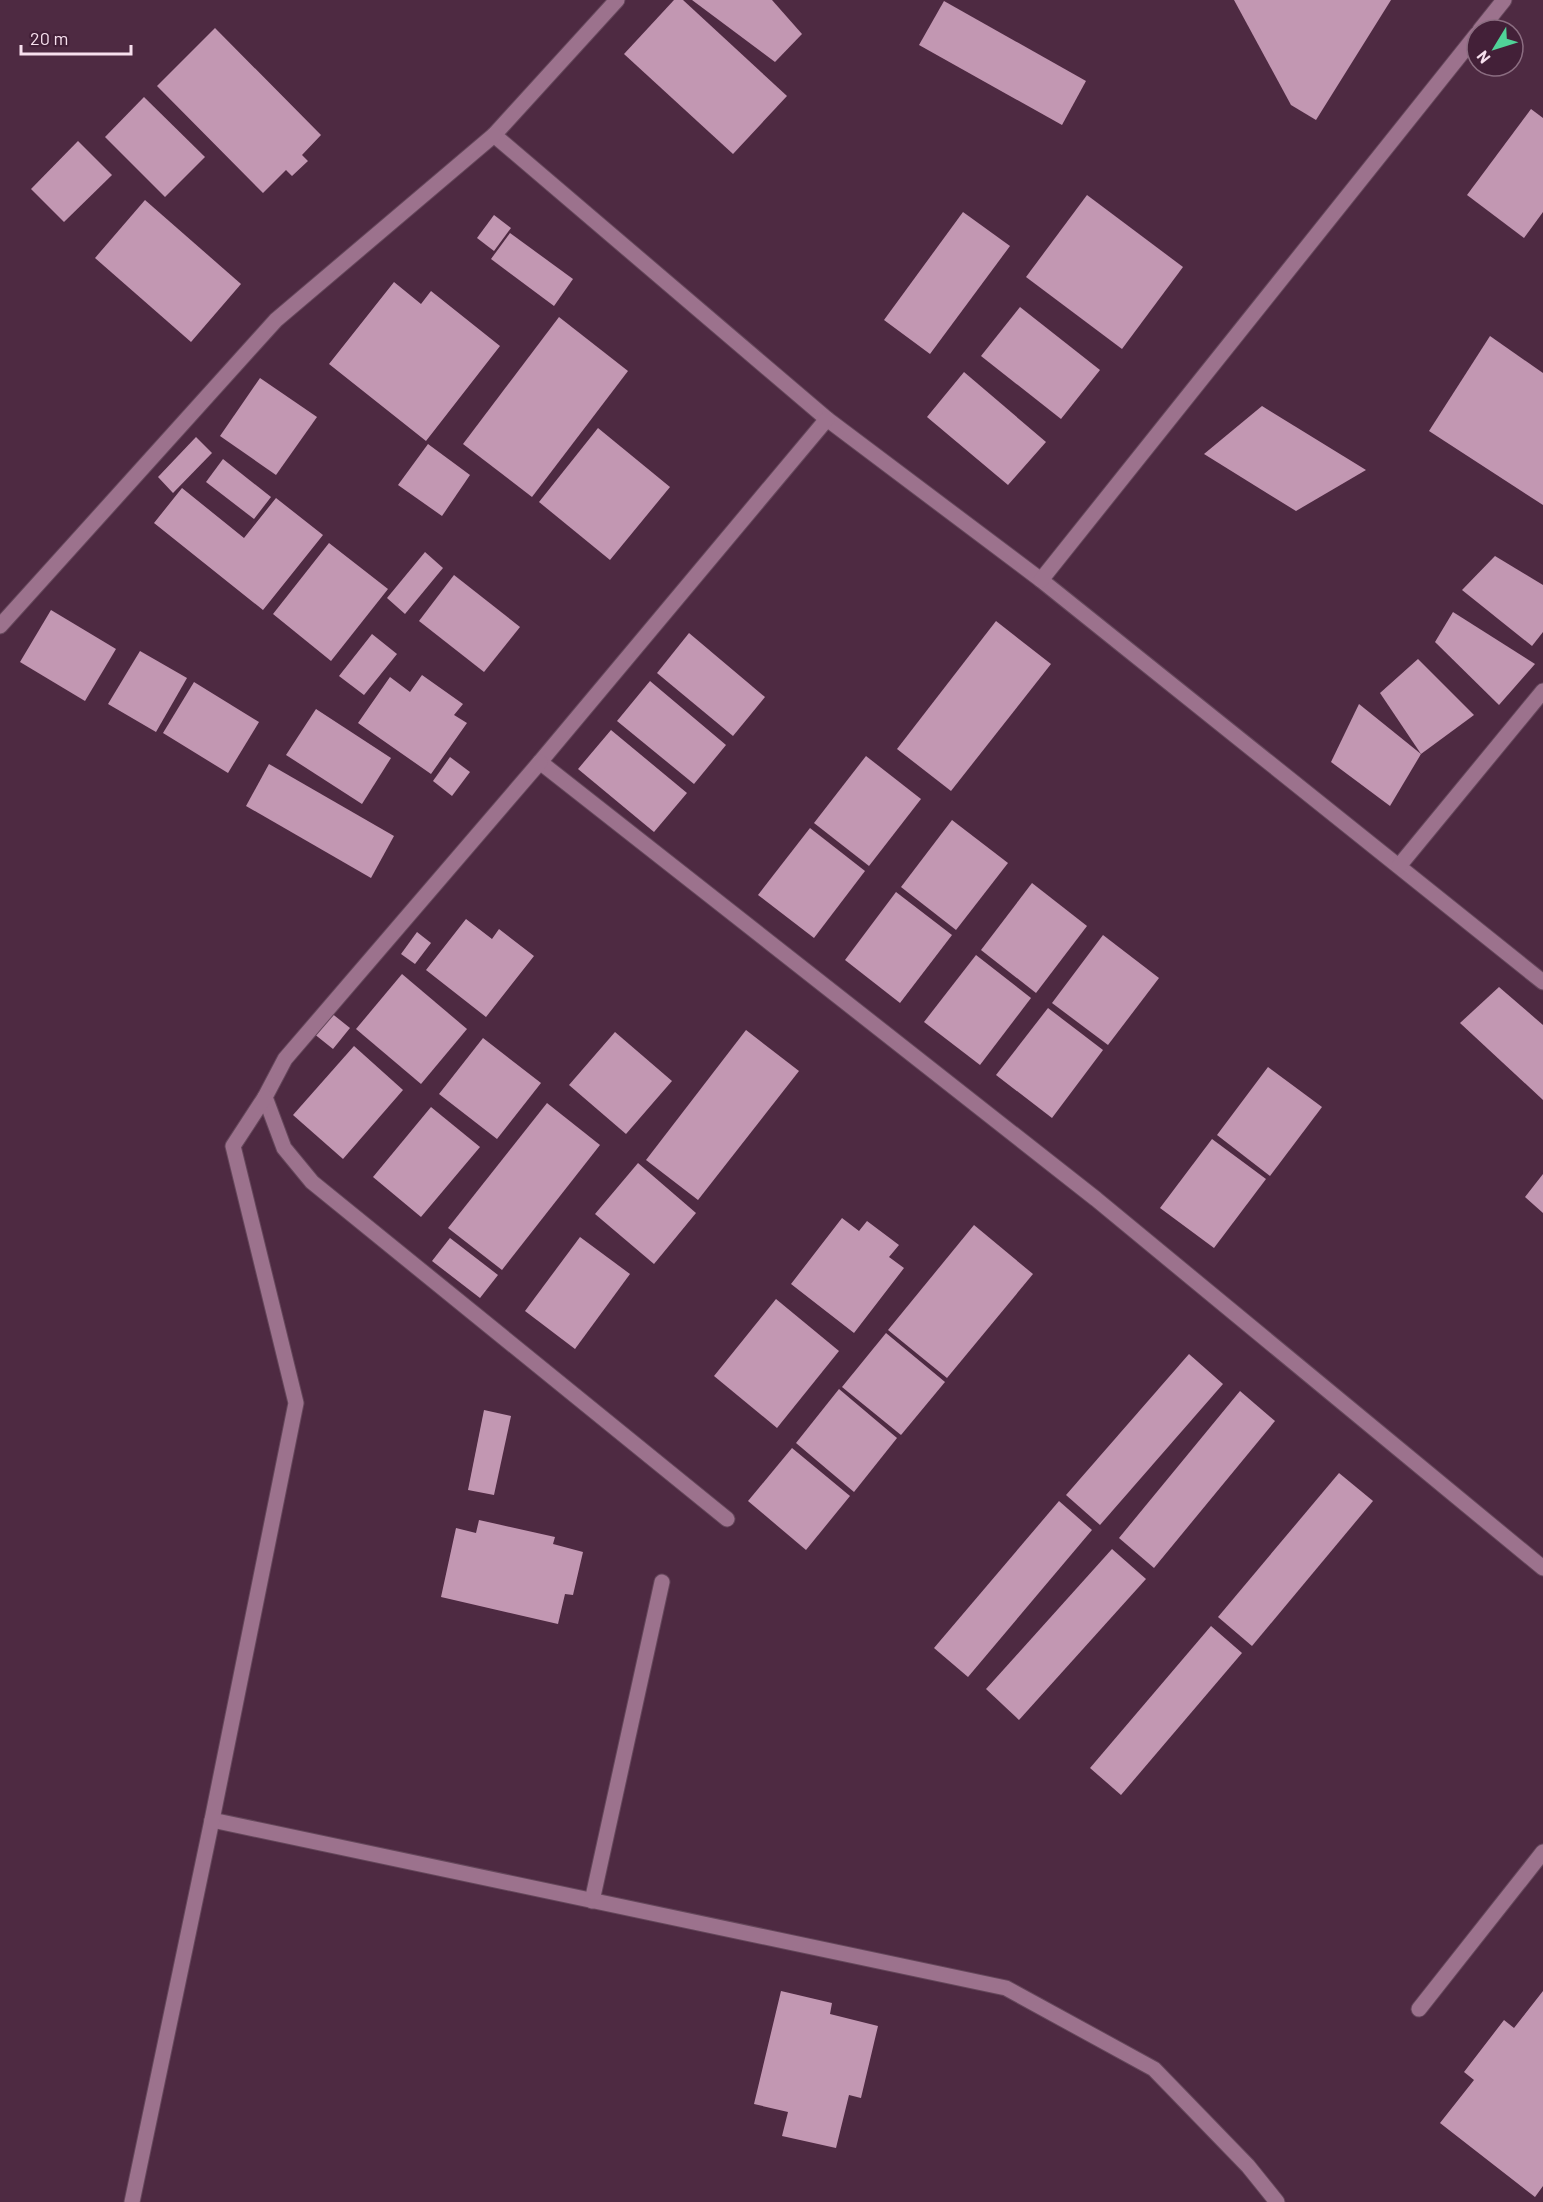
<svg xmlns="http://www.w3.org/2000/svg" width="1543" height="2202" viewBox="0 0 1543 2202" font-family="Barlow,sans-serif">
  <rect width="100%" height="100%" fill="#4e2a42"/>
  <g fill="#c297b2">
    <path d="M674,0H683L787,96L733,154L624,54Z"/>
    <path d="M692,0H772L802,34L775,62Z"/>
    <path d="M1234,0H1391L1316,120L1291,105Z"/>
    <path d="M944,1L1086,81L1062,125L919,45Z"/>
    <path d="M215,28L321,135L302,155L308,161L292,176L286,170L263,193L157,86Z"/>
    <path d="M144,97L205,157L165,197L105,137Z"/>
    <path d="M1531,109L1543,118V212L1524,238L1467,195Z"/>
    <path d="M78,141L112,175L64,222L31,189Z"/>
    <path d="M1087,195L1183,267L1122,349L1026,277Z"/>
    <path d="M145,200L241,284L191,342L95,258Z"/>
    <path d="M963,212L1010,246L930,354L884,320Z"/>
    <path d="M494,215L511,228L494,251L477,238Z"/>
    <path d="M510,233L573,279L554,306L491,259Z"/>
    <path d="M394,282L421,304L431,291L500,346L426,441L329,364Z"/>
    <path d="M1020,307L1100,370L1061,419L981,356Z"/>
    <path d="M559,317L628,371L532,497L463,444Z"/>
    <path d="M1490,336L1543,373V505L1429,431Z"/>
    <path d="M964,372L1046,442L1008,485L927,417Z"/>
    <path d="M260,378L317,417L276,475L220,436Z"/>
    <path d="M1262,406L1366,470L1296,511L1204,454Z"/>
    <path d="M598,428L670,487L610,560L539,502Z"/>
    <path d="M196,437L212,453L173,493L158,477Z"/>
    <path d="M428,444L470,475L442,516L398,485Z"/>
    <path d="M223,459L271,497L254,519L206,482Z"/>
    <path d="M182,488L244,538L276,498L323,535L263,610L154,523Z"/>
    <path d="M329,543L388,589L331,661L273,614Z"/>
    <path d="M425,552L443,568L405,614L387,598Z"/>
    <path d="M1495,556L1543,585V632L1532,646L1462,590Z"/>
    <path d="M454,575L520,627L484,672L419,621Z"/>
    <path d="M51,610L116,649L85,701L20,662Z"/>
    <path d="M1453,612L1535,664L1499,705L1435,642Z"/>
    <path d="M996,621L1051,664L951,791L897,749Z"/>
    <path d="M689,633L765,697L733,736L657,673Z"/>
    <path d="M372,634L397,654L364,695L339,676Z"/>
    <path d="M140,651L187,678L156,732L108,704Z"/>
    <path d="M1418,659L1474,715L1421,754L1380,693Z"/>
    <path d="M422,675L463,704L454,715L467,723L431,774L358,723L390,677L410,692Z"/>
    <path d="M650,681L726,745L694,784L617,721Z"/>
    <path d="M194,682L259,722L228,773L163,733Z"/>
    <path d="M1359,704L1421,754L1390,806L1331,762Z"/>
    <path d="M316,709L391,758L362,804L286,755Z"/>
    <path d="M611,730L687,793L654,832L578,769Z"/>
    <path d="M866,756L921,799L869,866L814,823Z"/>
    <path d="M450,757L470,772L452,796L433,781Z"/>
    <path d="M269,764L394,836L371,878L246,806Z"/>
    <path d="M952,820L1008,863L956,930L901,887Z"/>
    <path d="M810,828L865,871L814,938L758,895Z"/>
    <path d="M1032,883L1087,926L1036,993L981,950Z"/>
    <path d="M896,892L952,935L900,1003L845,960Z"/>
    <path d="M466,919L492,939L499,929L534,956L486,1017L426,970Z"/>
    <path d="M417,932L431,943L415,964L401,954Z"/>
    <path d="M1103,935L1159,978L1108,1045L1052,1003Z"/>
    <path d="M976,955L1031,998L980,1065L924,1022Z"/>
    <path d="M402,974L467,1029L421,1084L356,1029Z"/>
    <path d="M1499,987L1543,1025V1100L1460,1023Z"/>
    <path d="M1048,1008L1103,1050L1052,1118L996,1075Z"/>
    <path d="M330,1012L350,1028L333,1049L313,1033Z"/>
    <path d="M746,1030L799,1071L698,1200L646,1160Z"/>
    <path d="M615,1032L672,1081L626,1134L569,1085Z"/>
    <path d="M483,1038L541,1083L497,1139L439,1094Z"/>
    <path d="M354,1046L403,1090L343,1159L293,1115Z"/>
    <path d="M1268,1067L1322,1107L1270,1176L1217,1135Z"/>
    <path d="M547,1103L600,1145L502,1270L448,1228Z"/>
    <path d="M431,1107L480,1147L421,1217L373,1177Z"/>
    <path d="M1212,1139L1266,1179L1214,1248L1160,1208Z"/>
    <path d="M638,1163L696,1213L654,1264L595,1214Z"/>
    <path d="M1543,1174V1213L1525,1197Z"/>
    <path d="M842,1218L859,1231L867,1221L899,1245L889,1257L904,1268L854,1333L791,1284Z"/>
    <path d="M974,1225L1033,1274L947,1378L888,1330Z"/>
    <path d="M580,1237L630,1274L575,1349L525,1311Z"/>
    <path d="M450,1238L498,1275L480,1298L432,1261Z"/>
    <path d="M776,1299L839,1351L777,1428L714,1376Z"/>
    <path d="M886,1333L945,1382L901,1435L842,1387Z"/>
    <path d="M1189,1354L1223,1384L1100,1525L1066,1495Z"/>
    <path d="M839,1389L897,1438L854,1492L796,1443Z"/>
    <path d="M1240,1391L1275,1421L1154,1568L1119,1538Z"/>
    <path d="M484,1410L511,1416L494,1495L468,1490Z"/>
    <path d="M792,1448L850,1496L806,1550L748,1501Z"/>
    <path d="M1339,1473L1373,1501L1252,1646L1218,1617Z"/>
    <path d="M1059,1501L1092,1530L968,1677L934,1648Z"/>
    <path d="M479,1520L555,1537L553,1544L583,1552L573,1595L565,1594L558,1624L441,1597L456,1528L476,1533Z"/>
    <path d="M1112,1549L1146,1579L1019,1720L986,1689Z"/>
    <path d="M1211,1626L1242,1653L1121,1795L1090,1768Z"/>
    <path d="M781,1991L832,2003L830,2014L878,2026L861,2098L849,2095L836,2148L782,2136L788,2112L754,2104Z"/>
    <path d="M1543,1991V2186L1535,2197L1440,2123L1474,2080L1464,2072L1504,2020L1514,2028Z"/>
  </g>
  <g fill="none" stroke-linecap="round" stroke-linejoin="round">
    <defs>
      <g id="street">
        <path d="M617,0L494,135L827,419L1041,580L1543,982"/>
        <path d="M1480,30L1504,0"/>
        <path d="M827,419L540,762L1096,1199L1543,1568"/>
        <path d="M1041,580L1477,34"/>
        <path d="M0,626L276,320L494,135"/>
        <path d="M540,762L285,1059L265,1097L284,1148L312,1182L727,1519"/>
        <path d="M1399,866L1543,691"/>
        <path d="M212,1820L1006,1988L1154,2069L1248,2166L1277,2202"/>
        <path d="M592,1901L662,1582"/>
        <path d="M1419,2009L1543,1852"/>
        <path d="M132,2202L212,1820L296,1403L233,1146L265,1097"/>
      </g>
    </defs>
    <use href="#street" stroke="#65475b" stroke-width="17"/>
    <use href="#street" stroke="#9c728d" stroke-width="15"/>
  </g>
  <g transform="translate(1495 48) rotate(232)"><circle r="28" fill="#432038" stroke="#8b6d81" stroke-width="1.5"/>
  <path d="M0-4.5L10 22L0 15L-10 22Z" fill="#50d398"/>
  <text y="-9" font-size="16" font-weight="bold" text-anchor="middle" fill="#f7e0ee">N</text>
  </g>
  <path d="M21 45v9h110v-9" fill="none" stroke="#f7e0ee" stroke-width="3"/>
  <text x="30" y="45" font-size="18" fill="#f7e0ee" stroke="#432038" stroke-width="4.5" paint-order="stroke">20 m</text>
</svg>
